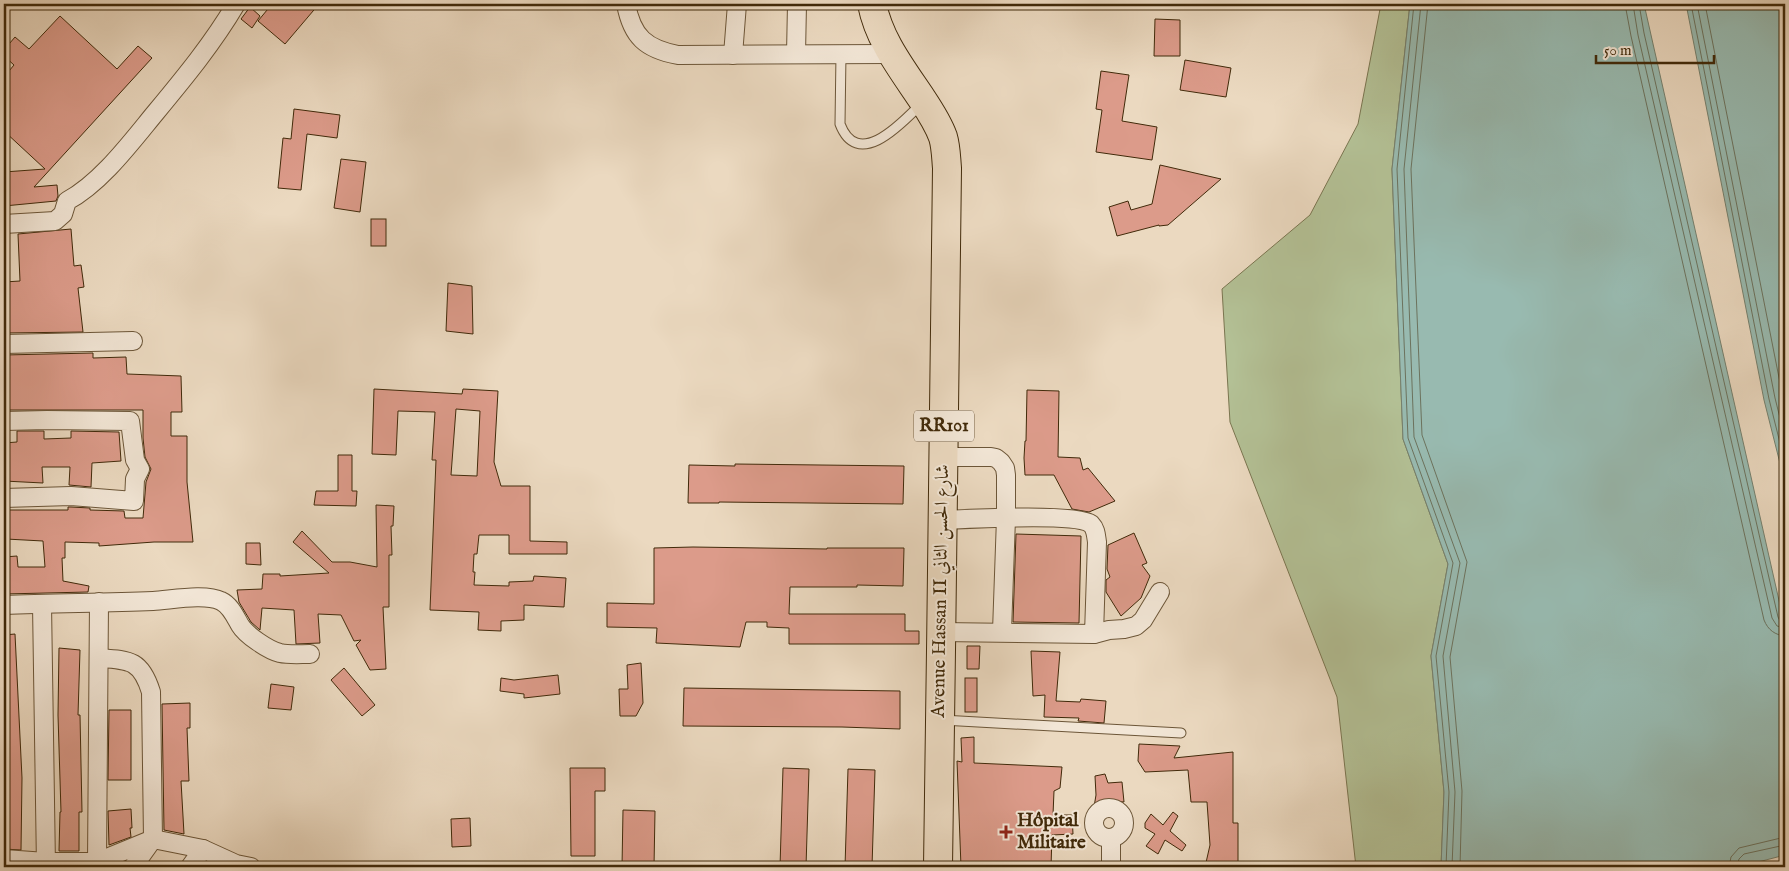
<svg xmlns="http://www.w3.org/2000/svg" width="1789" height="871" viewBox="0 0 1789 871" font-family="'IM FELL English',Amiri,serif">
  <rect width="100%" height="100%" fill="#ebd9c0"/>
  <filter id="stains"><feTurbulence type="fractalNoise" baseFrequency=".004" numOctaves="4"/><feColorMatrix values="0 0 0 0 .2 0 0 0 0 .09 0 0 0 0 .02 0 0 0 .5 -.17"/></filter>
  <radialGradient id="worn" r=".72"><stop offset=".6" stop-color="#630" stop-opacity="0"/><stop offset="1" stop-color="#630" stop-opacity=".3"/></radialGradient>
  <path fill="#b3c095" stroke="#7a7550" d="M1381,4H1410L1392,169L1403,439L1448,564L1431,656L1444,792L1441,867H1356L1337,697L1230,422L1222,289L1310,215L1358,124Z"/>
  <g fill="#98bab0" stroke="#75806e">
    <path d="M1410,4H1644L1785,627V855L1739,867H1441L1444,792L1431,656L1448,564L1403,439L1392,169Z"/>
    <path d="M1686,4H1785V483L1764,400Z"/>
  </g>
  <g fill="none" stroke-linecap="round" stroke-linejoin="round">
    <g stroke="#6c725d" stroke-width="1">
      <path d="M1414,4L1397,169L1408,438L1453,563L1436,656L1449,792L1446,867"/>
      <path d="M1421,4L1404,169L1414,437L1460,563L1443,656L1455,792L1452,867"/>
      <path d="M1428,4L1411,169L1422,435L1467,562L1450,657L1462,791L1460,867"/>
      <path d="M1625,4L1631,36L1764,620C1768,630 1775,635 1785,636"/>
      <path d="M1633,4L1638,35L1772,618L1777,626L1785,628"/>
      <path d="M1639,4L1644,33L1778,617L1780,621L1785,622"/>
      <path d="M1691,4L1769,399L1785,463"/>
      <path d="M1697,4L1775,398L1785,438"/>
      <path d="M1705,4L1785,408"/>
      <path d="M1729,867L1731,857L1739,848L1785,837"/>
      <path d="M1737,867L1739,859L1744,854L1785,845"/>
    </g>
  </g>
  <g fill="#dc9b8a" stroke="#412a0a" fill-rule="evenodd">
    <path d="M272,4H319L285,44L258,21Z"/>
    <path d="M250,7L260,16L252,28L241,19Z"/>
    <path d="M60,16L117,69L138,46L152,58L34,187L57,185L58,196L56,201L4,206V172L45,169L4,131V77L14,65L4,56V50L15,37L29,49Z"/>
    <path d="M1155,19L1180,20V56H1154Z"/>
    <path d="M1185,60L1231,68L1226,97L1180,90Z"/>
    <path d="M1101,71L1129,75L1122,121L1157,127L1152,160L1096,152L1102,110L1096,109Z"/>
    <path d="M294,109L340,115L337,138L307,134L301,190L278,188L283,138L291,139Z"/>
    <path d="M341,159L366,162L360,212L334,208Z"/>
    <path d="M1160,165L1221,179L1168,225L1159,226V225L1117,236L1109,207L1128,201L1131,210L1152,204Z"/>
    <rect x="371" y="219" width="15" height="27"/>
    <path d="M71,229L74,266L81,265L84,287L78,288L83,332L4,333V282L20,281L18,234Z"/>
    <path d="M448,283L472,286L473,334L446,331Z"/>
    <path d="M93,353V358L126,357L127,374L181,376L182,412H171V436H187V482L193,542H154L99,546V543L65,542V558H62L63,581L89,586L88,592L4,594V557L17,556L18,567H45L43,541L6,539V510H68V507H71L90,508V510L124,511L125,518H143L146,482L151,469L145,457L143,438V410H4V355Z"/>
    <path d="M374,389L462,394L463,389L498,391L494,462L501,486H530V541L567,542V554H509V535H479L477,554H474L473,572H475L474,585L509,586V582L533,581L534,576L566,578L564,607L524,605V620L501,621V631L478,630L479,612L430,610L436,460H432L435,412L398,411L396,455L372,454ZM456,409L480,411L477,476L451,475Z"/>
    <path d="M1027,390L1059,391L1058,457L1080,458L1083,470L1088,468L1115,501L1089,512L1072,509L1054,475H1025L1024,458L1025,441H1026Z"/>
    <path d="M17,431H44V439L71,438V431L119,432L121,461L92,463L91,487L69,485L70,467H42L43,483L4,481V443L17,442Z"/>
    <path d="M338,455H352V491H357L356,506L314,505L316,491H338Z"/>
    <path d="M735,464L904,466L903,504L719,502V503H688L689,465L735,466Z"/>
    <path d="M376,505L394,506L393,526H391L392,555H389V607H383L386,669L370,670L356,645L361,640L354,641L341,615L318,614L320,643L296,644L294,610L262,608L260,630L251,622L239,602L237,590L262,589L263,574H280V576L329,573L293,542L302,531L332,562H350L377,567Z"/>
    <path d="M1134,533L1147,563L1142,565L1150,576L1141,598L1121,616L1106,592V580L1110,577L1107,569L1108,545Z"/>
    <path d="M1016,534L1081,536L1079,623L1013,622Z"/>
    <path d="M246,543H260L261,565L246,564Z"/>
    <path d="M693,547L827,549V548H904L903,586L857,585V587H790L789,614H905V631H919V644H789V628L767,627V622H746L740,647L656,643L657,628L607,627V603L654,604V548Z"/>
    <path d="M15,634L22,778L21,850L4,849V635Z"/>
    <path d="M967,646H980L979,669H967Z"/>
    <path d="M59,648L80,650L78,715H80L82,812H79V851H59L60,812H61L58,715Z"/>
    <path d="M1031,651L1060,652L1056,701L1080,702L1081,699L1106,701L1104,723L1078,721L1079,718L1044,717L1045,695L1033,696Z"/>
    <path d="M641,663L643,703L636,716H620L619,689H628L627,665Z"/>
    <path d="M344,668L375,705L362,716L331,680Z"/>
    <path d="M558,675L560,694L524,698V694L500,691L501,678L514,680Z"/>
    <rect x="965" y="678" width="12" height="34"/>
    <path d="M271,684L294,687L291,710L268,708Z"/>
    <path d="M684,688L900,691V729L842,727L683,726Z"/>
    <path d="M190,703V728H187L189,781H181L184,834L164,830L162,704Z"/>
    <path d="M109,710H131V780H108Z"/>
    <path d="M974,737V763L1062,767L1060,788L1054,791L1053,815H1072L1073,834L1052,835L1051,867H961L957,761L962,762L961,738Z"/>
    <path d="M1139,744L1180,746L1174,758L1233,752V823H1238V867H1205L1210,845L1207,802H1191L1188,770L1145,772L1138,761Z"/>
    <path d="M570,768H605V791H595V856H571Z"/>
    <path d="M783,768L809,769L806,867H780Z"/>
    <path d="M848,769L875,770L872,867H845Z"/>
    <path d="M1105,774L1108,783L1122,782L1124,802L1110,801L1106,806L1094,807L1096,795L1095,776Z"/>
    <path d="M131,809L132,828H130L131,837L109,845L108,811Z"/>
    <path d="M623,810L655,811L654,867H622Z"/>
    <path d="M1173,812L1178,816L1170,831L1186,845L1182,851L1165,840L1158,854L1146,846L1155,834L1145,828V823L1151,814L1163,825Z"/>
    <path d="M470,818L471,846L452,847L451,819Z"/>
  </g>
  <g fill="none" stroke-linecap="round" stroke-linejoin="round">
    <defs>
      <g id="lane">
        <path d="M841,54L840,124C858,171 902,123 921,104"/>
        <path d="M942,720L1181,733"/>
      </g>
      <g id="street">
        <path d="M626,4C632,37 646,49 678,55L891,54"/>
        <path d="M796,54L797,4"/>
        <path d="M733,55L737,4"/>
        <path d="M4,224L55,221L63,214L67,201C101,183 132,141 156,112C185,77 213,43 236,4"/>
        <path d="M4,344L133,341"/>
        <path d="M4,421L47,420L130,421L135,460L140,469L135,479L134,501L71,496L4,498"/>
        <path d="M944,457H991L996,458L1001,462L1005,468L1006,475V518L1002,631"/>
        <path d="M42,604L46,867"/>
        <path d="M4,605C53,603 103,603 153,601C171,600 205,593 221,601C230,605 235,616 240,625C246,635 268,650 280,653C289,655 300,654 310,654"/>
        <path d="M941,632L1094,634L1097,542C1096,536 1096,529 1091,524C1076,513 967,519 943,520"/>
        <path d="M1094,634L1109,630L1124,629L1136,626L1143,620L1160,592"/>
        <path d="M99,658C130,660 141,660 151,692L153,839L133,867"/>
        <circle cx="1109" cy="823" r="15"/>
        <path d="M1111,838V867"/>
        <path d="M4,859L46,862H97L153,839L203,849L236,864L251,867"/>
        <path d="M97,862L99,602"/>
        <path d="M190,867L203,849"/>
      </g>
      <path id="primary" d="M872,4C879,40 902,69 922,99C930,111 938,123 943,137C946,147 946,157 947,168C945,401 941,634 938,867"/>
    </defs>
    <use href="#lane" stroke="#6c5638" stroke-width="11"/>
    <use href="#street" stroke="#6c5638" stroke-width="20"/>
    <use href="#primary" stroke="#412a0a" stroke-width="30"/>
    <use href="#lane" stroke="#f2e6d6" stroke-width="9"/>
    <use href="#street" stroke="#f2e6d6" stroke-width="18"/>
    <use href="#primary" stroke="#ebd9c0" stroke-width="28"/>
  </g>
  <path fill="#8f2418" stroke="#f2e6d6" stroke-width="2" d="M1003.5 824.5h5v5h5v5h-5v5h-5v-5h-5v-5h5z"/>
  <g text-anchor="middle" dominant-baseline="central" stroke-width="4" stroke-linejoin="round" paint-order="stroke">
    <rect fill="#f2e6d6" stroke="#766247" stroke-width="1" x="914" y="410.5" width="60" height="31" rx="4"/>
    <g font-size="18" font-weight="bold" fill="#412a0a">
      <text x="944" y="426">RR101</text>
    </g>
    <g font-size="19" fill="#412a0a" stroke="#f2e6d6">
      <text transform="translate(941 591) rotate(-89)">Avenue Hassan II شارع الحسن الثاني</text>
    </g>
    <g font-size="19" font-weight="bold" fill="#412a0a" stroke="#f2e6d6" text-anchor="start">
      <text x="1017" y="821">Hôpital<tspan x="1017" dy="22">Militaire</tspan></text>
    </g>
  </g>
  <rect width="1789" height="871" fill="none" stroke="#ebd9c0" stroke-width="20"/>
  <rect x="5" y="5" width="1779" height="861" fill="none" stroke="#412a0a" stroke-width="2.5"/>
  <rect x="10" y="10" width="1769" height="851" fill="none" stroke="#412a0a"/>
  <path d="M1596 55v8h118v-8" fill="none" stroke="#412a0a" stroke-width="2.5"/>
  <text x="1604" y="55" font-size="15" fill="#412a0a" stroke="#f2e6d6" stroke-width="4" paint-order="stroke">50 m</text>
  <rect width="100%" height="100%" filter="url(#stains)"/>
  <rect width="100%" height="100%" fill="url(#worn)"/>
</svg>
